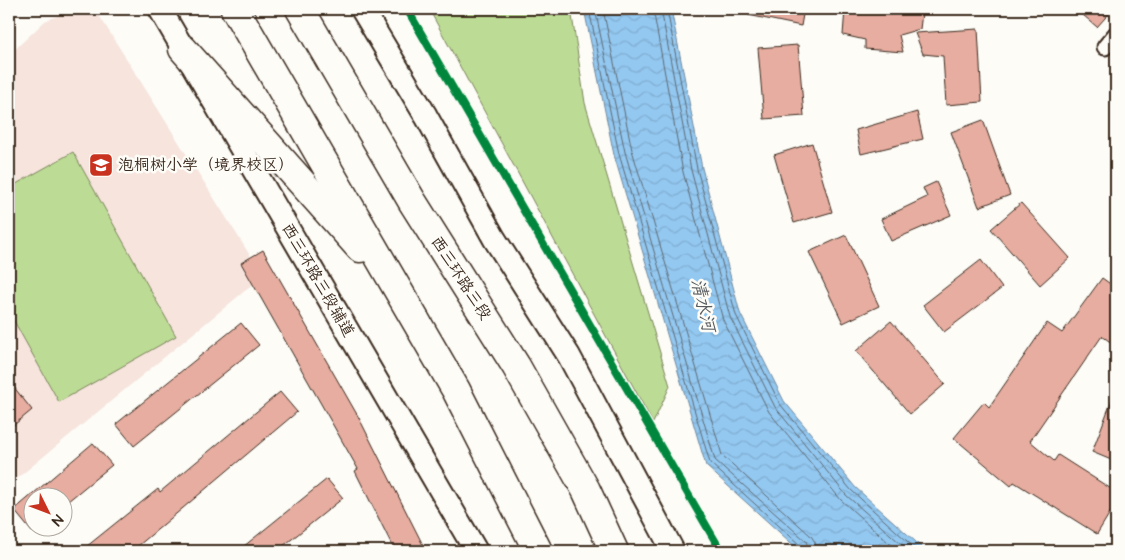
<svg xmlns="http://www.w3.org/2000/svg" width="1125" height="560" viewBox="0 0 1125 560" font-family="'Architects Daughter','LXGW WenKai TC',sans-serif">
  <defs>
    <pattern id="water-waves" width="16" height="10" patternUnits="userSpaceOnUse" patternTransform="scale(1.25)"><rect width="16" height="10" fill="#93c8f1"/><path d="M0 5q4-4 8 0t8 0" fill="none" stroke="#80acce"/></pattern>
  </defs>
  <rect width="100%" height="100%" fill="#fdfcf7"/>
  <filter id="ink" filterUnits="userSpaceOnUse"><feTurbulence type="fractalNoise" baseFrequency=".02" numOctaves="2"/><feDisplacementMap in="SourceGraphic" scale="10" xChannelSelector="R" yChannelSelector="G"/><feConvolveMatrix kernelMatrix="1 2 1 2 8 2 1 2 1" color-interpolation-filters="sRGB"/></filter>
  <g filter="url(#ink)">
    <path fill="#f6e4dd" d="M75,9H95L263,276L9,485V55L45,21Z"/>
    <g fill="#bcdc95" stroke="#7c835a">
      <path d="M429,9H571L585,103L670,386L653,423Z"/>
      <path d="M73,152L176,336L59,402L9,312V188Z"/>
    </g>
    <path fill="url(#water-waves)" stroke="#70899d" d="M584,9H671L702,168L740,313L784,401L855,487L926,551H800L706,466L614,155Z"/>
    <g fill="none" stroke-linecap="round" stroke-linejoin="round">
      <g stroke="#5e6972" stroke-width="1">
        <path d="M589,9L619,154L710,463L801,546L803,551"/>
        <path d="M595,9L625,152L715,460L806,541L809,551"/>
        <path d="M603,9L632,150L722,455L811,536L815,542L817,551"/>
        <path d="M653,9L683,172L723,320L769,412L841,500L898,551"/>
        <path d="M661,9L691,170L730,317L775,407L846,495L909,551"/>
        <path d="M667,9L697,169L736,315L780,404L851,490L918,551"/>
      </g>
    </g>
    <g fill="#e6ada0" stroke="#3b2a1e">
      <path d="M749,9H804L801,26L748,15Z"/>
      <path d="M845,9H882L922,13L920,29L899,35L903,52L865,49V40L843,35Z"/>
      <path d="M1076,9H1113L1097,27Z"/>
      <path d="M978,29L982,102L946,105L943,56L923,54L915,33Z"/>
      <path d="M798,45L804,116L764,119L758,48Z"/>
      <path d="M917,112L923,139L861,154L856,130Z"/>
      <path d="M983,120L1010,195L979,207L951,132Z"/>
      <path d="M812,143L832,212L794,223L774,155Z"/>
      <path d="M936,182L951,215L891,241L881,219L927,197L923,188Z"/>
      <path d="M1021,203L1070,258L1040,285L991,229Z"/>
      <path d="M846,235L879,306L843,323L809,252Z"/>
      <path d="M263,250L359,418L426,551H395L355,471L358,469L241,263Z"/>
      <path d="M981,260L1002,288L944,332L923,305Z"/>
      <path d="M1102,278L1116,288V346L1102,336L1030,441L1054,461L1058,455L1116,492V503L1097,534L1014,482L1011,486L954,438L984,402L989,407L1047,323L1062,333Z"/>
      <path d="M891,321L945,384L910,414L856,351Z"/>
      <path d="M241,323L259,345L134,446L116,424Z"/>
      <path d="M9,381L32,410L9,429Z"/>
      <path d="M280,392L297,412L132,551H81L158,489L160,492Z"/>
      <path d="M1115,392H1116V462L1092,452Z"/>
      <path d="M93,443L112,465L62,506V498H32V532L14,510Z"/>
      <path d="M327,479L343,498L277,551H238Z"/>
    </g>
    <g fill="none" stroke-linecap="round" stroke-linejoin="round">
      <defs>
        <path id="street" d="M1105,47L1116,34"/>
        <g id="secondary">
          <path d="M160,9L476,551"/>
          <path d="M362,9L426,116L494,238L569,356L673,551"/>
        </g>
        <g id="highway">
          <path d="M235,9L456,390L538,551"/>
          <path d="M300,9L412,201L516,366L586,490L614,551"/>
          <path d="M183,49L360,248"/>
        </g>
      </defs>
      <use href="#street" stroke="#3b2a1e" stroke-width="19"/>
      <use href="#secondary" stroke="#3b2a1e" stroke-width="26"/>
      <use href="#highway" stroke="#3b2a1e" stroke-width="31"/>
      <use href="#street" stroke="#fdfcf7" stroke-width="15"/>
      <use href="#secondary" stroke="#fdfcf7" stroke-width="22"/>
      <use href="#highway" stroke="#fdfcf7" stroke-width="28"/>
      <defs>
        <path id="cycleway" d="M407,9L721,551"/>
      </defs>
      <use href="#cycleway" stroke="#fdfcf7" stroke-width="11"/>
      <use href="#cycleway" stroke="#00873e" stroke-width="8"/>
    </g>
  </g>
  <defs>
    <symbol id="school-square" viewBox="-11 -11 22 22"><rect x="-9" y="-9" width="18" height="18" rx="4" fill="#c8321e" stroke="#fdfcf7"/><path d="M0-5L7-2L0 1L-7-2ZM-4 1L0 2.5L4 1V4Q0 6-4 4Z" fill="#fff"/></symbol>
  </defs>
  <g fill-rule="evenodd">
    <use href="#school-square" x="87" y="151" width="28" height="28"/>
  </g>
  <g text-anchor="middle" dominant-baseline="central" stroke-width="5" stroke-linejoin="round" paint-order="stroke">
    <g font-size="16" fill="#3b2a1e" stroke="#fdfcf7" text-anchor="start">
      <text x="118" y="165">泡桐树小学（境界校区）</text>
    </g>
    <g font-size="16" fill="#3b2a1e" stroke="#fdfcf7">
      <text transform="translate(461 278) rotate(57)">西三环路三段</text>
      <text transform="translate(318 280) rotate(60)">西三环路三段辅道</text>
    </g>
    <g font-size="18" font-style="italic" fill="#55595d" stroke="#fdfcf7">
      <text transform="translate(703 305) rotate(77)">清水河</text>
    </g>
  </g>
  <rect width="1125" height="560" fill="none" stroke="#fdfcf7" stroke-width="30"/>
  <rect x="15" y="15" width="1095" height="530" fill="none" stroke="#3b2a1e" stroke-width="2" filter="url(#ink)"/>
  <g transform="translate(48 512) rotate(132)"><circle r="24" fill="#fdfcf7" stroke="#afa8a0"/>
  <path d="M0-4L9 19L0 12L-9 19Z" fill="#c8321e"/>
  <text y="-8" font-size="14" font-weight="bold" text-anchor="middle" fill="#3b2a1e">N</text>
  </g>
</svg>
